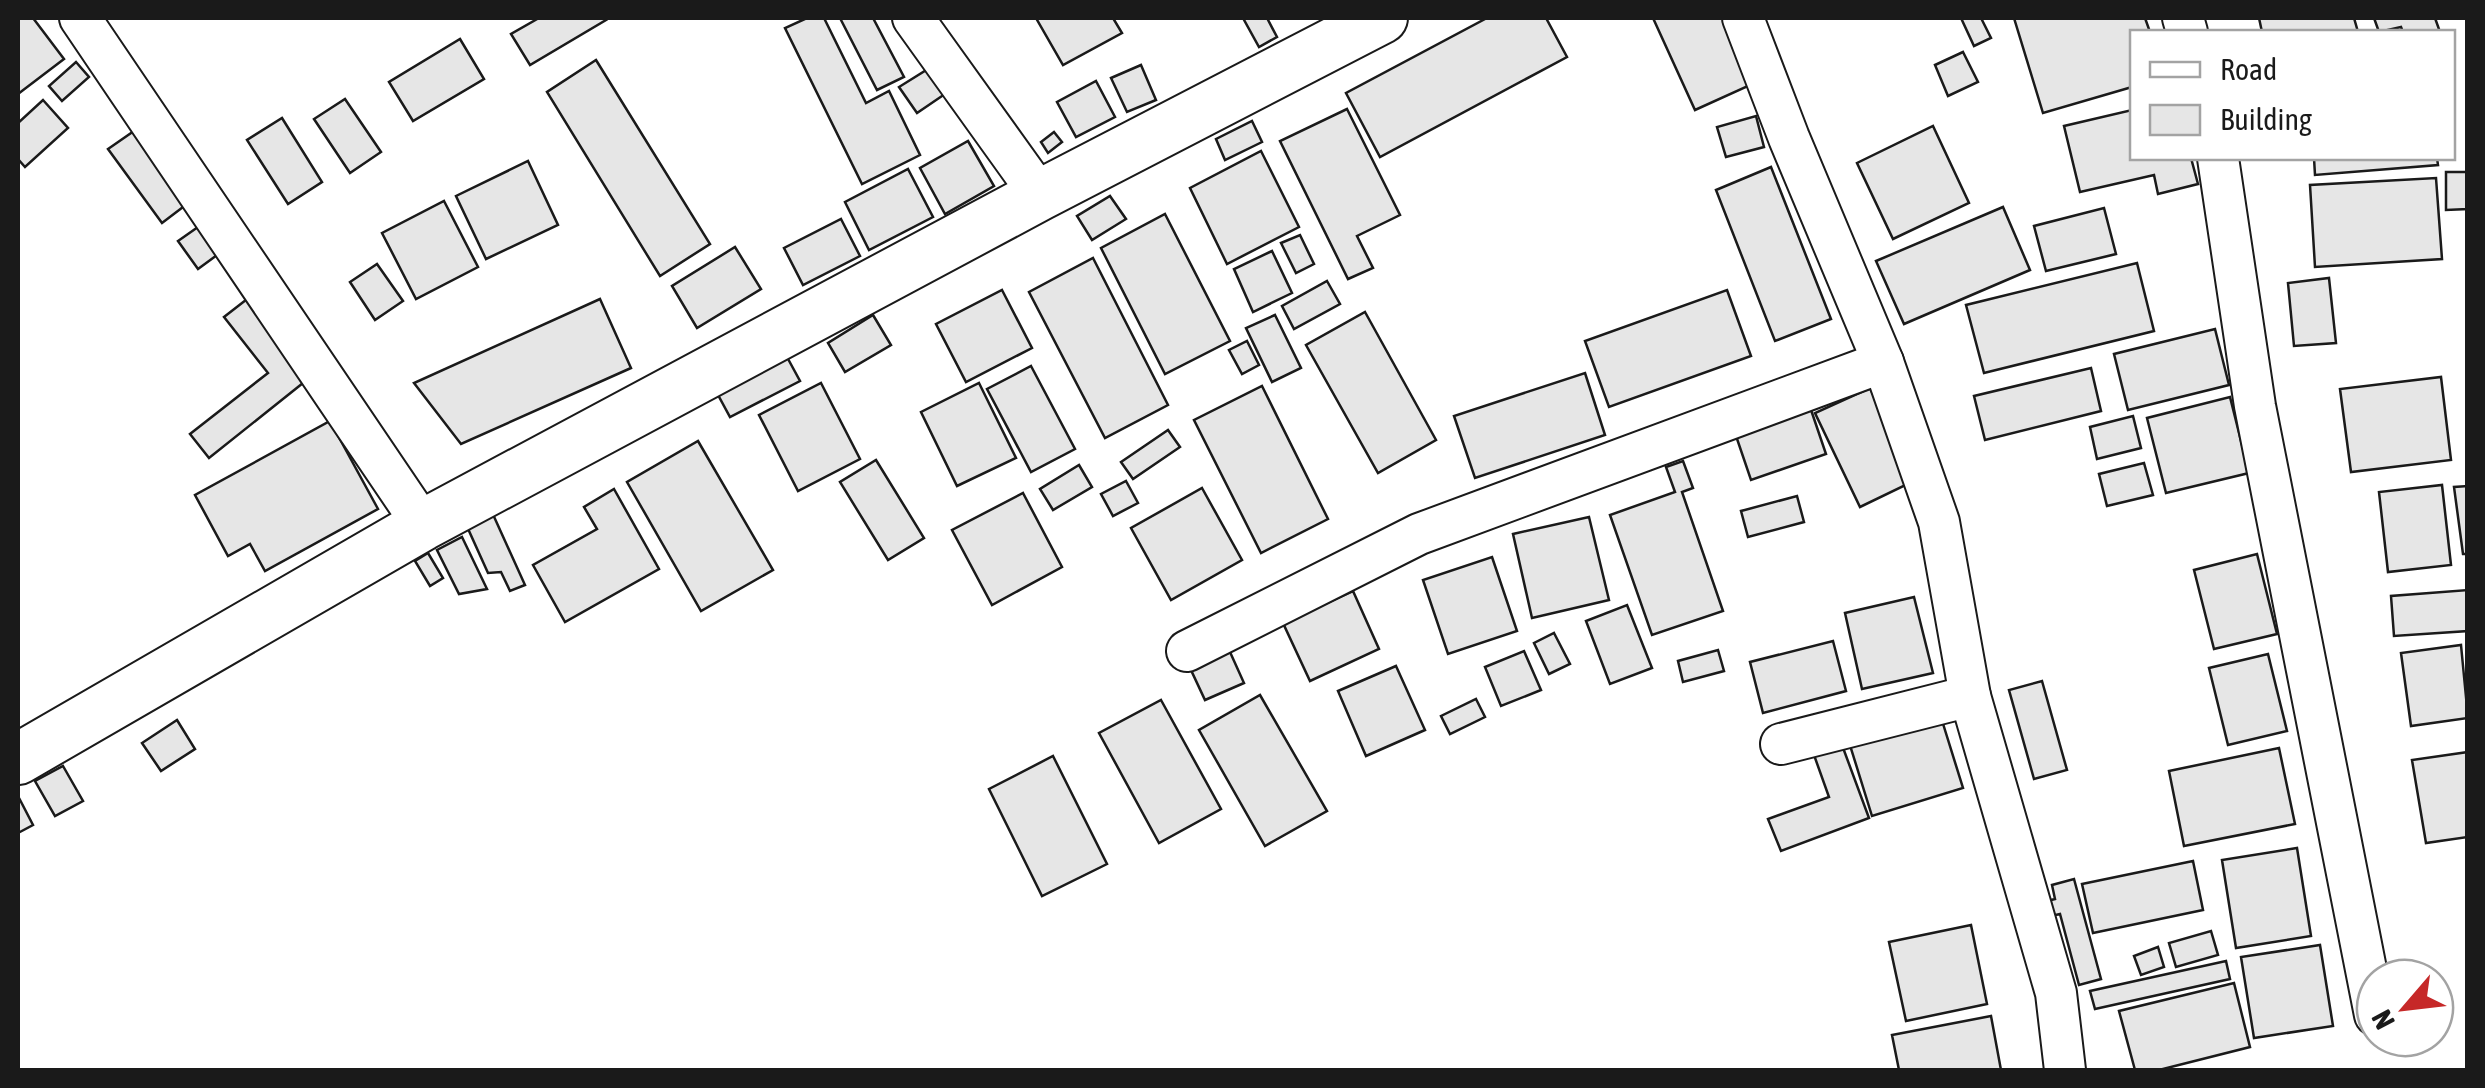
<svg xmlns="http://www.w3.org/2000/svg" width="2485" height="1088" viewBox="0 0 2485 1088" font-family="'Asap Condensed',sans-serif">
  <rect width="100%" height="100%" fill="#fff"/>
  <g fill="#e6e6e6" stroke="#1a1a1a" stroke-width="2.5">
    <path d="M18,18H33L64,59L18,94Z"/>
    <path d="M539,18H604L606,20L530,65L511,34Z"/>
    <path d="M807,18H824L866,103L889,91L920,155L862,184L785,28Z"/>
    <path d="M840,18H873L904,77L877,90Z"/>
    <path d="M1036,18H1113L1122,33L1063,65Z"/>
    <path d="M1243,18H1267L1277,37L1259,47Z"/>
    <path d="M1487,18H1546L1567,57L1380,157L1346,93Z"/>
    <path d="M1653,18H1728L1757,82L1695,110Z"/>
    <path d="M1961,18H1981L1991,38L1974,46Z"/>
    <path d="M2014,18H2145L2150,32H2132V87L2043,113Z"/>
    <path d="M2259,18H2354L2358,32H2262Z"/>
    <path d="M2374,18H2435L2440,32H2403L2401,27L2379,32Z"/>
    <path d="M460,39L484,79L413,121L389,82Z"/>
    <path d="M1963,52L1978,82L1948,96L1935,65Z"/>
    <path d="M596,60L710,244L660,276L547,92Z"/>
    <path d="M76,62L89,77L62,101L49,86Z"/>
    <path d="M1141,65L1156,100L1127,112L1111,78Z"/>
    <path d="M928,69L945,94L917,113L899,87Z"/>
    <path d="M1096,81L1115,117L1076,137L1057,102Z"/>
    <path d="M345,99L381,152L350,173L314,119Z"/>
    <path d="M43,100L68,128L25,167L18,159V123Z"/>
    <path d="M1347,109L1400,215L1357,236L1373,268L1348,279L1280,141Z"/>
    <path d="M2132,110V158H2191L2198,184L2158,194L2154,175L2080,192L2064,126Z"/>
    <path d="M1756,116L1764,147L1726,157L1717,127Z"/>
    <path d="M282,118L322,182L288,204L247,140Z"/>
    <path d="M1252,121L1262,142L1225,160L1216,139Z"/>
    <path d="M1933,126L1969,203L1893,239L1857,163Z"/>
    <path d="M134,131L187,204L162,223L108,149Z"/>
    <path d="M1054,132L1062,142L1048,153L1041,142Z"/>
    <path d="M968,141L994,186L945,214L920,168Z"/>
    <path d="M1261,151L1299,227L1227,264L1190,188Z"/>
    <path d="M2314,158H2437L2438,165L2315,175Z"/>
    <path d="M528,161L558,225L486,259L456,196Z"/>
    <path d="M1771,167L1831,319L1775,341L1716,190Z"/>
    <path d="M908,169L933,217L869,250L845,202Z"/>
    <path d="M2446,172H2468V209L2446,210Z"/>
    <path d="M2436,178L2442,259L2315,267L2310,185Z"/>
    <path d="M1110,196L1126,219L1092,240L1077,216Z"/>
    <path d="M444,201L478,267L416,299L382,233Z"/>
    <path d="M2003,207L2030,270L1904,324L1876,261Z"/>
    <path d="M2104,208L2116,254L2046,271L2034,226Z"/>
    <path d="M1165,214L1230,341L1165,374L1101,248Z"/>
    <path d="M841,219L860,256L803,285L784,248Z"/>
    <path d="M208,220L228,247L198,269L178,241Z"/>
    <path d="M1300,235L1314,264L1296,273L1281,243Z"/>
    <path d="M735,247L761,289L697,328L672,286Z"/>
    <path d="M1272,251L1292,293L1253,312L1234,269Z"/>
    <path d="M1093,258L1168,405L1105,438L1029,292Z"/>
    <path d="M2137,263L2154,331L1984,373L1966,305Z"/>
    <path d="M377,264L403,301L375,320L350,282Z"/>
    <path d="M2329,278L2336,343L2294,346L2288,283Z"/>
    <path d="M1327,281L1340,304L1294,329L1282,306Z"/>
    <path d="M1002,290L1032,348L966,382L936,324Z"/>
    <path d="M1727,290L1751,356L1609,407L1585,341Z"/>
    <path d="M251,296L313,375L209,458L190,434L268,373L224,317Z"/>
    <path d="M600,299L631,368L461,444L414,383Z"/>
    <path d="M1365,312L1436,440L1378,473L1306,345Z"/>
    <path d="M873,315L891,345L845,372L828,343Z"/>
    <path d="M1275,315L1301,368L1272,382L1246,328Z"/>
    <path d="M2215,329L2229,385L2128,410L2114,354Z"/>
    <path d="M1247,341L1259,365L1242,374L1229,350Z"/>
    <path d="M787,357L800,381L730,417L717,393Z"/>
    <path d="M1031,366L1075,449L1031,472L987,389Z"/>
    <path d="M2091,368L2101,411L1985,440L1974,396Z"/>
    <path d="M1585,373L1605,435L1475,478L1454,416Z"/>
    <path d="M2441,377L2451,460L2351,472L2340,389Z"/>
    <path d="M821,383L860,459L798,491L759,415Z"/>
    <path d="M979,383L1016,458L957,486L921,412Z"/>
    <path d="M1262,386L1328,519L1261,553L1194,420Z"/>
    <path d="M1870,388L1914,481L1860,507L1815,413Z"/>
    <path d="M2230,397L2249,473L2166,493L2147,418Z"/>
    <path d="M1809,404L1826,454L1751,480L1734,430Z"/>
    <path d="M2133,416L2141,448L2097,459L2090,427Z"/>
    <path d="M330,421L378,509L265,571L250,544L228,556L195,495Z"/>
    <path d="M1168,430L1180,447L1133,479L1121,462Z"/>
    <path d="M698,441L773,570L701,611L627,482Z"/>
    <path d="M876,460L924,538L888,560L840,482Z"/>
    <path d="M1683,461L1693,488L1682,492L1723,611L1652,635L1610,515L1675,492L1666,467Z"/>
    <path d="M2144,463L2153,495L2107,506L2099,474Z"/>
    <path d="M1079,465L1092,487L1053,510L1040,489Z"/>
    <path d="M1126,481L1138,503L1113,516L1101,494Z"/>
    <path d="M2442,485L2451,565L2388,572L2379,492Z"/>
    <path d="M2468,486V554H2463L2454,487Z"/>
    <path d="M1202,488L1242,560L1171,600L1131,528Z"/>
    <path d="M614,489L659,569L565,622L533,565L597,529L584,507Z"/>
    <path d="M1023,493L1062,567L992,605L952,530Z"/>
    <path d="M1797,496L1804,522L1748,537L1741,511Z"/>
    <path d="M491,510L525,585L510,591L501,572L488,573L465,522Z"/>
    <path d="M1589,517L1609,600L1532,618L1513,534Z"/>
    <path d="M462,537L487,589L459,594L437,550Z"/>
    <path d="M428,553L443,578L430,586L415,561Z"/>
    <path d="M2257,554L2277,634L2214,649L2194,570Z"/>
    <path d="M1492,557L1517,631L1448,654L1423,580Z"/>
    <path d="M2468,590V631L2394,636L2391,596Z"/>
    <path d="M1353,591L1379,649L1310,681L1283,623Z"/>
    <path d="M1914,597L1933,673L1862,689L1845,613Z"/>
    <path d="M1627,605L1652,668L1610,684L1586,621Z"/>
    <path d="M1554,633L1570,664L1549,674L1534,643Z"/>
    <path d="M1833,641L1846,691L1763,713L1750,662Z"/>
    <path d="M2461,645L2468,718L2411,726L2401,653Z"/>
    <path d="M1718,650L1724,671L1683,682L1678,661Z"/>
    <path d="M1524,651L1541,690L1501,706L1485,667Z"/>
    <path d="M1230,652L1244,683L1205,700L1191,670Z"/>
    <path d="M2268,654L2287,731L2228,745L2209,668Z"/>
    <path d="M1396,666L1425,730L1366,756L1338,691Z"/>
    <path d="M2042,681L2067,770L2034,779L2009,690Z"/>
    <path d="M1260,695L1327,811L1265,846L1199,730Z"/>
    <path d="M1476,699L1485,717L1450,734L1441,716Z"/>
    <path d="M1161,700L1221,809L1159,843L1099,733Z"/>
    <path d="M1940,714L1963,788L1872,816L1849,742Z"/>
    <path d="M177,720L195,749L161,771L142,743Z"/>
    <path d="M1842,745L1869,818L1781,851L1768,819L1829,797L1814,755Z"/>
    <path d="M2279,748L2295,824L2184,846L2169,771Z"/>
    <path d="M2468,752V837L2426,843L2412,760Z"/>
    <path d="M1053,756L1107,864L1042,896L989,789Z"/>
    <path d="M63,766L83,801L55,816L35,781Z"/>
    <path d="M18,796L33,825L18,833Z"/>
    <path d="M2297,848L2311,936L2236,948L2222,860Z"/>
    <path d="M2193,861L2203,910L2093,933L2082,884Z"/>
    <path d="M2074,879L2101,979L2079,985L2060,914L2051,916L2047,901L2055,899L2052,885Z"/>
    <path d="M1971,925L1987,1004L1906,1021L1889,942Z"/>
    <path d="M2211,931L2218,955L2176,967L2169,943Z"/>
    <path d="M2320,945L2333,1026L2254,1038L2241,957Z"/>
    <path d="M2158,947L2164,967L2141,975L2134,956Z"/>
    <path d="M2226,961L2230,979L2095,1009L2090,991Z"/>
    <path d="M2234,983L2250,1047L2159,1070H2135L2119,1011Z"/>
    <path d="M1991,1016L2001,1070H1899L1892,1035Z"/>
  </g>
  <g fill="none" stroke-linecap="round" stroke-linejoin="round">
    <defs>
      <g id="minor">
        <path d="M80,18L423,525"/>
        <path d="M913,18L1040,195"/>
        <path d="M1743,18L1789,138L1883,362L1939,522L1970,696L2056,993L2065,1070"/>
        <path d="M2183,18L2187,32"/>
        <path d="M2218,158L2255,406L2375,1015"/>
        <path d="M1187,651L1419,534L1883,362"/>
        <path d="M1781,744L1970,696"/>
      </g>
      <path id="tertiary" d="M18,759L423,525L1040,195L1382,18"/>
    </defs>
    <use href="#minor" stroke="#1a1a1a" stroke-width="44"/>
    <use href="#tertiary" stroke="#1a1a1a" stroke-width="54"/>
    <use href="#minor" stroke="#fff" stroke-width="40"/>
    <use href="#tertiary" stroke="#fff" stroke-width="50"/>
  </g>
  <rect width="2485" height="1088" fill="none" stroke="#1a1a1a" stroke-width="40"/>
  <rect x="2130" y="30" width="325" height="130" fill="#ffffff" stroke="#a3a3a3" stroke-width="2.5"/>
  <rect x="2150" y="62" width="50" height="15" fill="#ffffff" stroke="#a3a3a3" stroke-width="2.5"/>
  <text x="2220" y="80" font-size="30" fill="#1a1a1a">Road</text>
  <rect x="2150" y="105" width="50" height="30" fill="#e6e6e6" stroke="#a3a3a3" stroke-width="2.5"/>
  <text x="2220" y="130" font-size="30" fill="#1a1a1a">Building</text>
  <g transform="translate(2405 1008) rotate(242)"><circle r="48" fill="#ffffff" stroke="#a3a3a3" stroke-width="2.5"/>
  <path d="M0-8L18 38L0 25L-18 38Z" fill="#c62828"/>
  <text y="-15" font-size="28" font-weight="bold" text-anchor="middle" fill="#1a1a1a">N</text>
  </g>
</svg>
